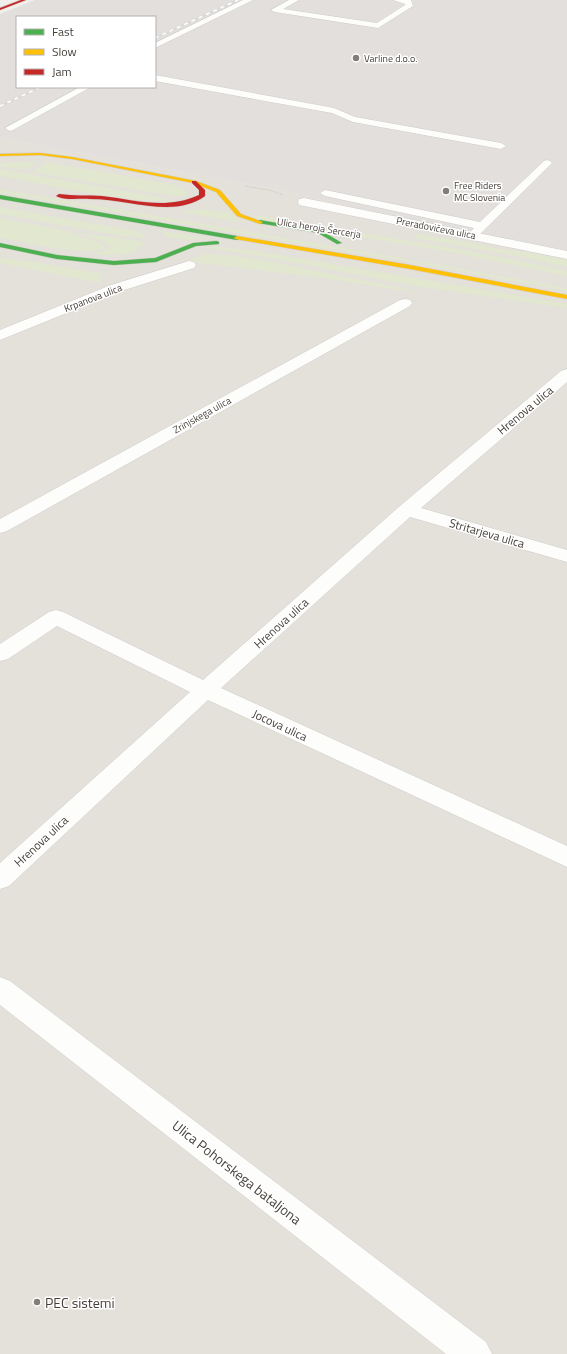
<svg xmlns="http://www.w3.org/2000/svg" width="567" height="1354" viewBox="0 0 567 1354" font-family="'Titillium Web',sans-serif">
  <rect width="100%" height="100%" fill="#f1efec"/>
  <path fill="#e4e0da" d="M0,138L265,187L567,257V1354H0Z"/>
  <path fill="#e2dfdc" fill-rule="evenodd" d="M35,0H567V257L265,187L0,138V14ZM17,17H155V87H17Z"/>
  <g fill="#e1e8cf">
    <path d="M38,162L25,170L0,166L1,163Z"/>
    <path d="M49,163L117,174L170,184L186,190L187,194L183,197L174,196L33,172L45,164Z"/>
    <path d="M0,169L158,197L179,202C120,202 58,187 0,176Z"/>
    <path d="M0,189L424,262L567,288V291L422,264L17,196L0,193Z"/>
    <path d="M0,207L137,231L148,238L122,236L0,214Z"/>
    <path d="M199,209L230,213L234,217L243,221L241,222L178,212Z"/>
    <path d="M257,215L485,254L567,271V276L446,251L268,222L252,216Z"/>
    <path d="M0,218L59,229L103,244L104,248C86,258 23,241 0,238Z"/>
    <path d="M163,231L207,238L188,240L167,237L162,232Z"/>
    <path d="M75,232L144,242C136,259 104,255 89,254L106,250L110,246L105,242Z"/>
    <path d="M418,234L480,244L497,249L527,252L567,260V267L522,257L415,238Z"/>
    <path d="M202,247H221L256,251L567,304V308L416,286L265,257Z"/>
    <path d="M207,254L225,255L261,260L421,292L420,293L323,278L185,261Z"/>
    <path d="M0,258L34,262L103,274L99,280L102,283L0,263Z"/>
  </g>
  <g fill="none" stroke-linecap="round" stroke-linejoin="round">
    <defs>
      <g id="lane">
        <path d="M243,0H253L155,48V43Z"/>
        <path d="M289,0H299L283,9L377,23L405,5V4L393,0H411L413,6L378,28L275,12L271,10Z"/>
        <path d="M155,75L334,108L355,117L501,143L506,146L501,149L353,122L332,113L155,81Z"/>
        <path d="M80,87H91L13,130L10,131L5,128Z"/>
        <path d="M547,160L550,161L552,163L550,165L477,237L473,238L468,235L474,228L325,196L320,193L325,190L480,222L544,161Z"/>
      </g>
      <g id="street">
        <path d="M304,198L567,251V259L299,205L298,202L299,199Z"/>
        <path d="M189,261L194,262L196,265L194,268L121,291L0,340V330L111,285Z"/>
        <path d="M405,299L410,300L412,303L410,306L7,531L0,533V519L400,300Z"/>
        <path d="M567,369V382L421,508L567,550V562L410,517L221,688L567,846V867L208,700L9,886L0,889V863L190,692L57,626L8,659L0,661V644L49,612L56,610L63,612L203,680L400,506L561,371Z"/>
        <path d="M0,977L10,981L486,1342L492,1354H446L0,1005Z"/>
      </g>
      <g id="fast">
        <path d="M0,195L237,236L240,238L237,240L0,199Z"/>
        <path d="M260,220L322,231L342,243L337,244L318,233L258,223V221Z"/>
        <path d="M217,241L219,242V244L196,246L156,262L114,265L57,259L0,247V243L57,255L114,261L155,258L193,243Z"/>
      </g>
      <g id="slow">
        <path d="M40,153L72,157L196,181L220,190L241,214L263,222L260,224L237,216L216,192L193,183L72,159L40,155L0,156V154Z"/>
        <path d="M237,236L410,265L567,295V299L410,269L235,239L234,238Z"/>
      </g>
      <g id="jam">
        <path d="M21,0H26L0,10V8Z"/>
        <path d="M192,181H196L205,190V196C195,204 179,207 167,207C141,207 116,199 90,199C80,198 65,201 56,196L59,194C73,196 88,195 102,196C136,200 166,210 199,195V190L192,183Z"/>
      </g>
    </defs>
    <use href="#lane" stroke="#cfcdca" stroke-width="1"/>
    <use href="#street" stroke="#cfcdca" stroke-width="1"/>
    <use href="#fast" stroke="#cfcbc4" stroke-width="1"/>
    <use href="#slow" stroke="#cfcbc4" stroke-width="1"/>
    <use href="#jam" stroke="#cfcbc4" stroke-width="1"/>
    <path stroke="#d1cfcb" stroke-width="1.5" stroke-dasharray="1 1" stroke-linecap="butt" d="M245,186L269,190L283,195"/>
    <use href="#lane" fill="#fdfdfc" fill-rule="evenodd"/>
    <use href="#street" fill="#fdfdfc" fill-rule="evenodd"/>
    <use href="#fast" fill="#4caf50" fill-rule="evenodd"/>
    <use href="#slow" fill="#ffc107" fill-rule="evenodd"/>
    <use href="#jam" fill="#c62828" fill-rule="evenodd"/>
    <defs>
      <g id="rail">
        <path d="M155,38L238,0"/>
        <path d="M0,106L41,87"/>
      </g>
    </defs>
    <use href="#rail" stroke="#d9d9d8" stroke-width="2"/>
    <use href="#rail" stroke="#fff" stroke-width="1.5" stroke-dasharray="4" stroke-linecap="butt"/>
  </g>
  <g fill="#827d78" stroke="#fff" stroke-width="1.5">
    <circle cx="356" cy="58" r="4"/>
    <circle cx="446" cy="191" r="4"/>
    <circle cx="37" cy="1302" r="4"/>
  </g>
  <g text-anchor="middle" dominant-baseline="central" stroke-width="3" stroke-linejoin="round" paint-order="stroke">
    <g font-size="10" fill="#463f39" stroke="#fff" text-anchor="start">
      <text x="364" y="58">Varline d.o.o.</text>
      <text x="454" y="185">Free Riders<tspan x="454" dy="12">MC Slovenia</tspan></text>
    </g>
    <g font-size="10" fill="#463f39" stroke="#fff">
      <text transform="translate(319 228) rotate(9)">Ulica heroja Šercerja</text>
      <text transform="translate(436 228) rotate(11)">Preradovičeva ulica</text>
      <text transform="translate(93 298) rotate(-21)">Krpanova ulica</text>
      <text transform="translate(202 415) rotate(-29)">Zrinjskega ulica</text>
    </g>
    <g font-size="12" fill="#463f39" stroke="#fff">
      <text transform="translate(525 410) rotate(-40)">Hrenova ulica</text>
      <text transform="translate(487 533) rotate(16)">Stritarjeva ulica</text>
      <text transform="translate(281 623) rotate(-42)">Hrenova ulica</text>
      <text transform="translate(280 725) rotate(25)">Jocova ulica</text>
      <text transform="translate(41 841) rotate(-43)">Hrenova ulica</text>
    </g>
    <g font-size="14" fill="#463f39" stroke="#fff">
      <text transform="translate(237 1172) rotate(38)">Ulica Pohorskega bataljona</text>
    </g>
    <g font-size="14" fill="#463f39" stroke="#fff" text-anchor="start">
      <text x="45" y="1302">PEC sistemi</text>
    </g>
  </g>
  <rect x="16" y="16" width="140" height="72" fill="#ffffff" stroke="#b5b2b0"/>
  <rect x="24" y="29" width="20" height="6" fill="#4caf50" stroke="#b5b2b0"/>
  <text x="52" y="36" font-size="12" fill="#463f39">Fast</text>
  <rect x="24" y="49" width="20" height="6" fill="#ffc107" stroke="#b5b2b0"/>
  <text x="52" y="56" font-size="12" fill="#463f39">Slow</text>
  <rect x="24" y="69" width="20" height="6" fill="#c62828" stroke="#b5b2b0"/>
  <text x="52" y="76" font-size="12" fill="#463f39">Jam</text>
</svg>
